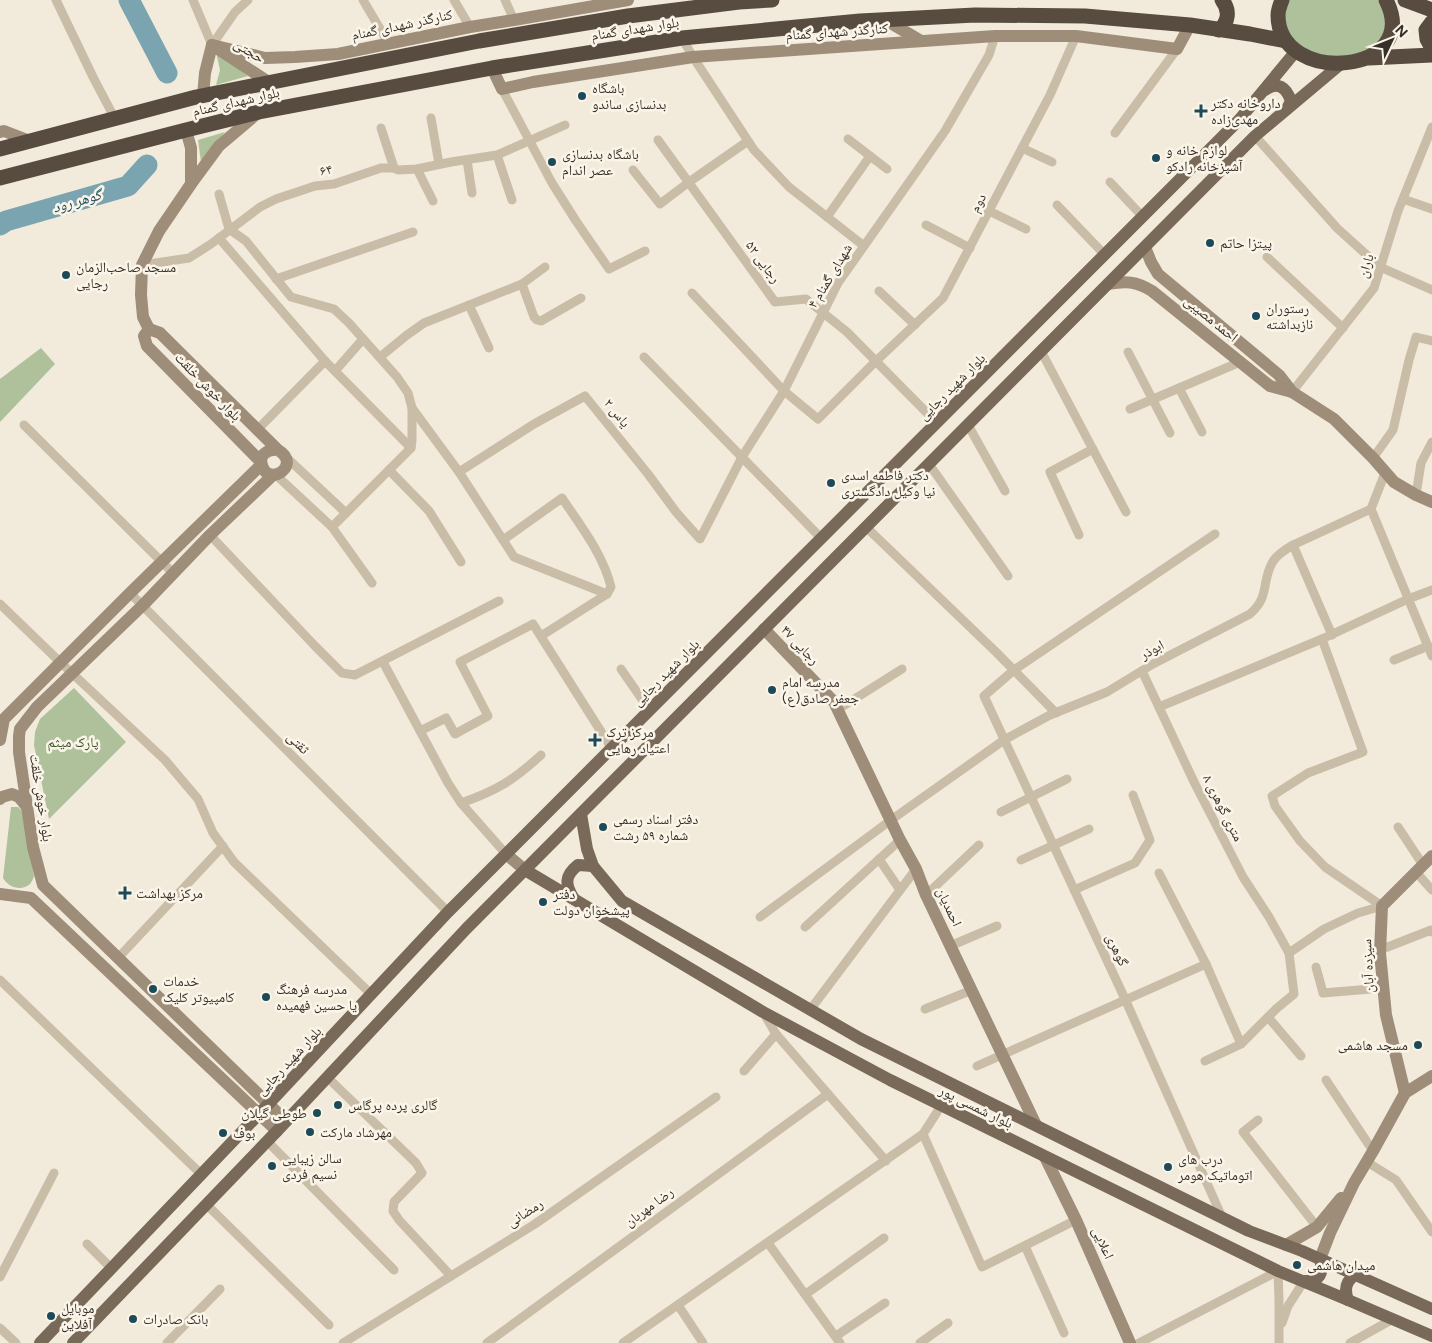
<svg xmlns="http://www.w3.org/2000/svg" width="1432" height="1343" viewBox="0 0 1432 1343" font-family="Figtree,'Noto Naskh Arabic',sans-serif">
  <rect width="100%" height="100%" fill="#f2ebdb"/>
  <g fill="#aec19b">
    <path d="M1289,0H1378C1380,4 1384,9 1385,14C1395,67 1298,72 1286,26C1286,23 1284,18 1284,15C1285,10 1288,5 1289,0Z"/>
    <path d="M216,52L248,76L216,85L220,70Z"/>
    <path d="M225,132L201,162L198,140Z"/>
    <path d="M41,348L55,364L0,422V379Z"/>
    <path d="M74,688L126,742L49,819L34,745L35,732L40,719Z"/>
    <path d="M11,807H18L22,811L34,876C34,877 31,883 30,884C21,892 8,887 3,878Z"/>
  </g>
  <g fill="none" stroke-linecap="round" stroke-linejoin="round">
    <g stroke="#7aa4b0" stroke-width="21">
      <path d="M129,0L167,73"/>
      <path d="M0,225L6,221L128,186L147,165"/>
    </g>
    <g stroke="#cabda7" stroke-width="9">
      <path d="M56,0L93,77L115,119"/>
      <path d="M193,0L212,45"/>
      <path d="M363,0L389,44"/>
      <path d="M454,0L470,27"/>
      <path d="M505,0L514,20"/>
      <path d="M682,38L693,57L754,150L789,187L864,246"/>
      <path d="M212,45L235,12L248,0"/>
      <path d="M502,89L552,183L576,221L609,269L645,251"/>
      <path d="M431,118L439,164"/>
      <path d="M381,128L394,168"/>
      <path d="M1115,133L1177,49"/>
      <path d="M1255,136L1337,228L1380,267L1432,290"/>
      <path d="M848,139L887,169"/>
      <path d="M658,140L775,302L806,299L847,332L937,423"/>
      <path d="M1022,148L1052,162"/>
      <path d="M497,155L512,200"/>
      <path d="M467,160L472,193"/>
      <path d="M417,169L433,201"/>
      <path d="M633,170L660,204L689,182L748,141"/>
      <path d="M1110,182L1143,217"/>
      <path d="M219,194L229,229L246,241L291,297L334,309L349,323L397,377L408,393L412,408V441L411,448L332,527"/>
      <path d="M1403,199L1432,209"/>
      <path d="M1057,205L1105,255"/>
      <path d="M989,211L1026,229"/>
      <path d="M827,217L870,156"/>
      <path d="M926,225L970,248"/>
      <path d="M219,238L325,361L411,448"/>
      <path d="M1267,257L1343,328"/>
      <path d="M142,265L189,258L211,244L260,207L276,199L315,186L334,184L381,168H394L398,170L417,169L451,162L497,155L565,125"/>
      <path d="M276,279L413,232"/>
      <path d="M522,284L534,317L537,320L541,321L581,298"/>
      <path d="M879,291L915,325"/>
      <path d="M692,293L784,391L818,419L875,362L943,298L1050,95L1076,36"/>
      <path d="M469,305L489,348"/>
      <path d="M1041,351L1126,512"/>
      <path d="M1128,352L1170,433"/>
      <path d="M380,357L407,335L424,323L522,284L545,267"/>
      <path d="M644,357L822,539"/>
      <path d="M335,371L363,339"/>
      <path d="M1179,388L1202,432"/>
      <path d="M1292,392L1374,288L1398,211L1432,127"/>
      <path d="M412,408L459,472L534,424L585,396L648,474L676,512L700,539L742,457L784,391L838,283L945,131L989,55L995,36"/>
      <path d="M1130,409L1240,362"/>
      <path d="M24,425L173,573"/>
      <path d="M968,425L1005,491"/>
      <path d="M258,429L325,361"/>
      <path d="M286,457L346,513"/>
      <path d="M1373,458L1393,430L1409,360L1416,337L1432,341"/>
      <path d="M929,464L1008,576"/>
      <path d="M389,470L429,511L461,562"/>
      <path d="M459,472L514,557L607,594"/>
      <path d="M276,475L332,527L372,583"/>
      <path d="M1416,495L1421,463L1432,442"/>
      <path d="M1371,509L1432,656"/>
      <path d="M866,527L997,653L1056,713"/>
      <path d="M1215,534L1014,670L984,696L1125,999L1222,1217"/>
      <path d="M210,535L315,646L342,673L355,675L499,601"/>
      <path d="M1079,535L1050,472L1093,449"/>
      <path d="M503,540L562,498C580,525 603,554 611,587L607,594L541,636"/>
      <path d="M1293,545L1332,635"/>
      <path d="M130,593L448,912"/>
      <path d="M0,604L60,662L165,760L198,799L213,833L234,862L371,994"/>
      <path d="M1322,639L1363,752L1308,773L1272,796L1275,806L1300,841L1325,867L1382,906"/>
      <path d="M1394,660L1428,646"/>
      <path d="M383,662L448,783L461,803L506,854"/>
      <path d="M621,669L650,711"/>
      <path d="M1142,671L1195,784L1243,877L1269,917L1289,953L1294,994L1276,1009L1241,1044L1205,1061"/>
      <path d="M1159,707L1322,639L1408,599L1432,590"/>
      <path d="M837,710L902,669"/>
      <path d="M420,731L446,718L455,734L488,716L460,662L533,624L612,749"/>
      <path d="M461,803C496,791 514,780 541,755"/>
      <path d="M1001,812L1067,779"/>
      <path d="M1398,827L1423,865"/>
      <path d="M879,859L900,890"/>
      <path d="M1021,860L1089,829"/>
      <path d="M1416,872L1432,890"/>
      <path d="M1159,873L1206,964L1241,1044"/>
      <path d="M1074,890L1135,863L1150,840L1133,795"/>
      <path d="M926,895L979,845"/>
      <path d="M760,917L891,820L1004,740L1050,715L1107,692L1153,664L1250,614C1270,596 1261,584 1272,563C1276,555 1286,549 1293,545L1371,509L1385,473"/>
      <path d="M805,927L900,840"/>
      <path d="M950,946L997,926"/>
      <path d="M1380,950L1431,930L1432,932"/>
      <path d="M1289,953L1324,929L1358,913L1382,906"/>
      <path d="M118,958L223,846"/>
      <path d="M1316,967L1323,993L1383,988"/>
      <path d="M0,980L201,1174"/>
      <path d="M925,1009L972,990"/>
      <path d="M810,1010L916,869"/>
      <path d="M763,1012L776,1034L886,1161"/>
      <path d="M1268,1017L1301,1056"/>
      <path d="M977,1066L1206,964"/>
      <path d="M744,1071L776,1034"/>
      <path d="M327,1077L416,1163L422,1173L394,1202L393,1211L399,1220L451,1276"/>
      <path d="M1326,1080L1373,1151"/>
      <path d="M1258,1120L1243,1132L1317,1227"/>
      <path d="M923,1134L982,1267L1076,1220"/>
      <path d="M267,1141L394,1270"/>
      <path d="M1367,1162L1396,1180L1432,1232"/>
      <path d="M206,1204L329,1325"/>
      <path d="M768,1243L840,1343"/>
      <path d="M87,1244L111,1268"/>
      <path d="M1025,1246L1064,1333"/>
      <path d="M0,1277L54,1173"/>
      <path d="M806,1294L884,1238"/>
      <path d="M678,1305L703,1343"/>
      <path d="M1282,1323L1288,1306L1304,1281"/>
      <path d="M0,1328L16,1343"/>
      <path d="M836,1336L885,1303"/>
      <path d="M167,1343L220,1289"/>
      <path d="M343,1343L535,1224L716,1097"/>
      <path d="M487,1343L828,1094"/>
      <path d="M623,1343L923,1134L941,1106"/>
      <path d="M920,1343L948,1323"/>
      <path d="M1139,1343L1278,1271L1279,1300V1343"/>
      <path d="M1350,1343L1393,1319"/>
    </g>
    <g stroke="#9e8d78" stroke-width="12">
      <path d="M884,19L921,41"/>
      <path d="M212,45L265,58L295,57L338,54L470,27L514,20L628,0"/>
      <path d="M492,68L502,89L533,82L693,57L995,36H1076L1177,49L1190,25"/>
      <path d="M203,96L205,73L212,45L270,83"/>
      <path d="M186,130L191,148V184"/>
      <path d="M0,132L4,131L30,141"/>
      <path d="M1145,247L1151,262L1158,274L1279,375L1292,392"/>
      <path d="M1108,284C1126,281 1136,281 1152,291L1270,386L1292,392L1334,419L1373,458L1394,482L1416,495L1432,502"/>
      <path d="M149,329L143,317L141,295L142,265L159,231L191,184L219,146L259,112"/>
      <path d="M149,329L160,333L278,450C303,465 268,488 262,465C258,454 269,449 278,450"/>
      <path d="M149,329L144,336L147,346L261,462"/>
      <path d="M273,475L210,535L143,605L37,707L20,729L19,736V752L33,847L43,885L286,1121"/>
      <path d="M764,629L834,702L900,840L916,869L926,895L1036,1125"/>
      <path d="M0,740L4,719L130,593L261,465"/>
      <path d="M0,799L2,797L12,794L19,797L27,807"/>
      <path d="M506,854L525,870"/>
      <path d="M0,894L31,898L277,1131"/>
      <path d="M1405,1093L1386,1015L1380,953L1382,906L1432,856"/>
      <path d="M1045,1157L1076,1220L1130,1343"/>
      <path d="M1286,1245L1317,1227L1341,1198"/>
      <path d="M1320,1259L1330,1233L1354,1183L1373,1151L1405,1093L1432,1076"/>
    </g>
    <g stroke="#796958" stroke-width="12">
      <path d="M1265,90C1278,81 1286,87 1291,101L1287,109"/>
      <path d="M581,814L587,849L593,866L622,901L861,1039L1249,1231L1302,1251L1432,1309"/>
      <path d="M525,870L763,1012L890,1080L1278,1271L1348,1300L1432,1336"/>
      <path d="M574,899C565,885 564,876 578,865L593,866"/>
      <path d="M1304,1281C1320,1282 1324,1273 1320,1259"/>
      <path d="M1348,1300C1344,1289 1346,1281 1355,1275"/>
      <path d="M40,1343L259,1114L448,912L1239,120L1296,51"/>
      <path d="M73,1343L277,1131L467,928L1255,136L1342,63"/>
    </g>
    <g stroke="#584b3f" stroke-width="15">
      <path d="M1282,0C1280,5 1278,10 1278,15C1278,87 1424,75 1386,0"/>
      <path d="M1405,0L1432,10"/>
      <path d="M1432,22L1426,30L1427,39L1432,48"/>
      <path d="M1219,30C1229,22 1230,10 1222,0"/>
      <path d="M1369,58L1432,55"/>
      <path d="M0,149L196,97L479,41L628,16L739,2L772,0"/>
      <path d="M0,178L186,130L259,112L492,68L682,38L860,21L975,15L1085,16L1190,25L1250,34L1286,41"/>
    </g>
  </g>
  <g fill="#1d4a59" stroke="#faf5e8" stroke-width="2">
    <circle cx="582" cy="96" r="5"/>
    <path d="M1198.5 103.5h5v5h5v5h-5v5h-5v-5h-5v-5h5z"/>
    <circle cx="1156" cy="158" r="5"/>
    <circle cx="552" cy="162" r="5"/>
    <circle cx="1210" cy="243" r="5"/>
    <circle cx="66" cy="275" r="5"/>
    <circle cx="1256" cy="316" r="5"/>
    <circle cx="831" cy="483" r="5"/>
    <circle cx="772" cy="690" r="5"/>
    <path d="M592.5 732.5h5v5h5v5h-5v5h-5v-5h-5v-5h5z"/>
    <circle cx="603" cy="827" r="5"/>
    <path d="M122.5 885.5h5v5h5v5h-5v5h-5v-5h-5v-5h5z"/>
    <circle cx="543" cy="902" r="5"/>
    <circle cx="153" cy="989" r="5"/>
    <circle cx="266" cy="997" r="5"/>
    <circle cx="1418" cy="1045" r="5"/>
    <circle cx="338" cy="1105" r="5"/>
    <circle cx="317" cy="1113" r="5"/>
    <circle cx="310" cy="1132" r="5"/>
    <circle cx="223" cy="1133" r="5"/>
    <circle cx="272" cy="1166" r="5"/>
    <circle cx="1168" cy="1167" r="5"/>
    <circle cx="1297" cy="1265" r="5"/>
    <circle cx="51" cy="1316" r="5"/>
    <circle cx="133" cy="1319" r="5"/>
  </g>
  <g text-anchor="middle" dominant-baseline="central" stroke-width="5" stroke-linejoin="round" paint-order="stroke">
    <g font-size="14" fill="#372f28" stroke="#faf5e8">
      <text transform="translate(402 25) rotate(-12)">کنارگذر شهدای گمنام</text>
      <text transform="translate(635 29) rotate(-9)">بلوار شهدای گمنام</text>
      <text transform="translate(837 32) rotate(-4)">کنارگذر شهدای گمنام</text>
      <text transform="translate(249 51) rotate(32)">حجتی</text>
      <text transform="translate(236 102) rotate(-13)">بلوار شهدای گمنام</text>
      <text transform="translate(326 170) rotate(-12)">۶۴</text>
      <text transform="translate(978 203) rotate(-62)">دوم</text>
      <text transform="translate(763 262) rotate(54)">رجایی ۵۲</text>
      <text transform="translate(1366 266) rotate(-73)">باران</text>
      <text transform="translate(830 276) rotate(-59)">شهدای گمنام ۴</text>
      <text transform="translate(1211 319) rotate(39)">احمد مصیبی</text>
      <text transform="translate(208 387) rotate(46)">بلوار خوش خلقت</text>
      <text transform="translate(952 387) rotate(-45)">بلوار شهید رجایی</text>
      <text transform="translate(617 413) rotate(51)">یاس ۲</text>
      <text transform="translate(800 645) rotate(47)">رجایی ۴۷</text>
      <text transform="translate(1152 650) rotate(-29)">ابوذر</text>
      <text transform="translate(666 673) rotate(-45)">بلوار شهید رجایی</text>
      <text transform="translate(298 743) rotate(45)">ثقتی</text>
      <text transform="translate(41 798) rotate(81)">بلوار خوش خلقت</text>
      <text transform="translate(1223 808) rotate(63)">۸ متری گوهری</text>
      <text transform="translate(949 907) rotate(65)">احمدیان</text>
      <text transform="translate(1117 950) rotate(65)">گوهری</text>
      <text transform="translate(1368 966) rotate(-93)">سیزده آبان</text>
      <text transform="translate(289 1061) rotate(-47)">بلوار شهید رجایی</text>
      <text transform="translate(976 1107) rotate(26)">بلوار شمسی پور</text>
      <text transform="translate(649 1207) rotate(-36)">رضا مهربان</text>
      <text transform="translate(525 1213) rotate(-33)">رمضانی</text>
      <text transform="translate(1103 1243) rotate(66)">اعلایی</text>
    </g>
    <g font-size="14" fill="#372f28" stroke="#faf5e8" text-anchor="start">
      <text x="592" y="88">باشگاه<tspan x="592" dy="16">بدنسازی ساندو</tspan></text>
      <text x="1211" y="103">داروخانه دکتر<tspan x="1211" dy="16">مهدی‌زاده</tspan></text>
      <text x="1166" y="150">لوازم خانه و<tspan x="1166" dy="16">آشپزخانه رادکو</tspan></text>
      <text x="562" y="154">باشگاه بدنسازی<tspan x="562" dy="16">عصر اندام</tspan></text>
      <text x="1220" y="243">پیتزا حاتم</text>
      <text x="76" y="267">مسجد صاحب‌الزمان<tspan x="76" dy="16">رجایی</tspan></text>
      <text x="1266" y="308">رستوران<tspan x="1266" dy="16">نازبداشته</tspan></text>
      <text x="841" y="475">دکتر فاطمه اسدی<tspan x="841" dy="16">نیا وکیل دادگستری</tspan></text>
      <text x="782" y="682">مدرسه امام<tspan x="782" dy="16">جعفر صادق(ع)</tspan></text>
      <text x="606" y="732">مرکز ترک<tspan x="606" dy="16">اعتیاد رهایی</tspan></text>
      <text x="613" y="819">دفتر اسناد رسمی<tspan x="613" dy="16">شماره ۵۹ رشت</tspan></text>
      <text x="136" y="893">مرکز بهداشت</text>
      <text x="553" y="894">دفتر<tspan x="553" dy="16">پیشخوان دولت</tspan></text>
      <text x="163" y="981">خدمات<tspan x="163" dy="16">کامپیوتر کلیک</tspan></text>
      <text x="276" y="989">مدرسه فرهنگ<tspan x="276" dy="16">یا حسین فهمیده</tspan></text>
      <text x="1408" y="1045" text-anchor="end">مسجد هاشمی</text>
      <text x="348" y="1105">گالری پرده پرگاس</text>
      <text x="307" y="1113" text-anchor="end">طوطی گیلان</text>
      <text x="320" y="1132">مهرشاد مارکت</text>
      <text x="233" y="1133">بوف</text>
      <text x="282" y="1158">سالن زیبایی<tspan x="282" dy="16">نسیم فردی</tspan></text>
      <text x="1178" y="1159">درب های<tspan x="1178" dy="16">اتوماتیک هومر</tspan></text>
      <text x="1307" y="1265">میدان هاشمی</text>
      <text x="61" y="1308">موبایل<tspan x="61" dy="16">آفلاین</tspan></text>
      <text x="143" y="1319">بانک صادرات</text>
    </g>
    <g font-size="14" fill="#3e552b" stroke="#faf5e8">
      <text x="73" y="742">پارک میثم</text>
    </g>
    <g font-size="15" font-style="italic" fill="#1d4a59" stroke="#faf5e8">
      <text transform="translate(77 201) rotate(-16)">گوهر رود</text>
    </g>
  </g>
  <g transform="translate(1392 40) rotate(47)" stroke="#faf5e8" stroke-width="4" paint-order="stroke">
  <path d="M0-4L9 19L0 12L-9 19Z" fill="#372f28"/>
  <text y="-8" font-size="14" font-weight="bold" text-anchor="middle" fill="#372f28">N</text>
  </g>
</svg>
